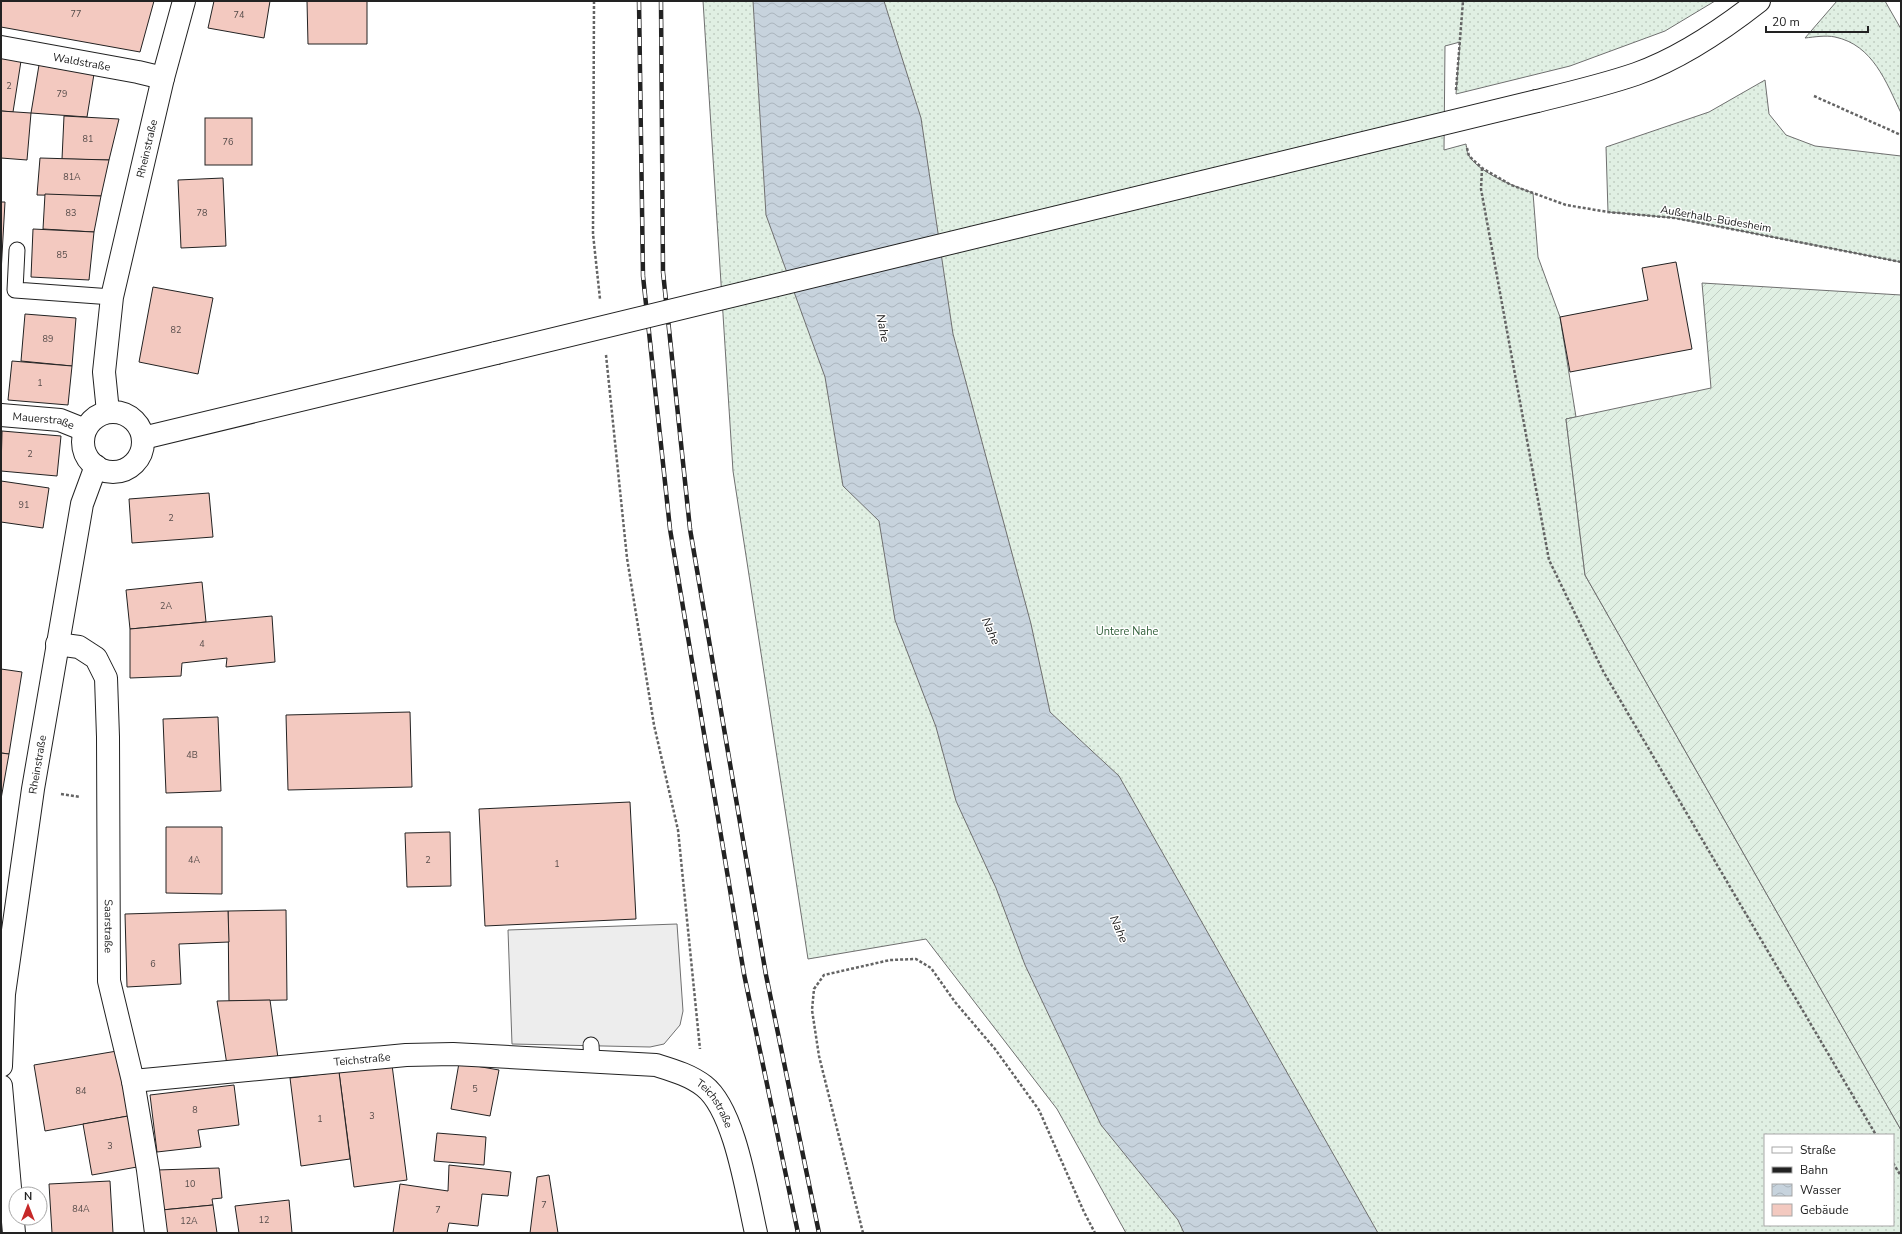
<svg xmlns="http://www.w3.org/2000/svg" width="1902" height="1234" viewBox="0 0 1902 1234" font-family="'Nunito Sans',sans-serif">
  <defs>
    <pattern id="grass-dots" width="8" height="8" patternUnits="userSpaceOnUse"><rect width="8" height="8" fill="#e0efe3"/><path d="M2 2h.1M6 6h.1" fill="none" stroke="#c0cdc2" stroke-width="1.8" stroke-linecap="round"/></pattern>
    <pattern id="garden-furrows" width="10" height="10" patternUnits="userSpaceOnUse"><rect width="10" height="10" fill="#e0efe3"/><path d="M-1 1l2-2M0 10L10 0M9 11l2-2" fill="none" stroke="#c0cdc2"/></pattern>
    <pattern id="water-waves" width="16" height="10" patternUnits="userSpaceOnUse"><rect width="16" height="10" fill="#c7d3dd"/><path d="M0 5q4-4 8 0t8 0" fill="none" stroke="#abb5bd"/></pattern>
  </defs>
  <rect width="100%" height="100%" fill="#fff"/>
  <g fill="url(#grass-dots)" stroke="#6f6f6f" fill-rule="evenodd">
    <path d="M703,1H1715L1665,31L1570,66L1456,94L1460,42L1445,46L1444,150L1466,144C1467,148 1467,154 1469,156C1481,174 1514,186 1533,193L1538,257L1560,317L1576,417L1566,419L1585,575L1901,1130V1233H1126L1057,1109L926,939L808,959L733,471ZM1765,1135H1893V1225H1765Z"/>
    <path d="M1837,1H1885L1901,29V113C1886,82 1873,45 1835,37C1826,35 1814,37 1805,38Z"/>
    <path d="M1765,80L1769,114L1786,135L1815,146L1901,156V262L1675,218L1608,212L1606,147L1709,112Z"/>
  </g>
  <path fill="url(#garden-furrows)" stroke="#6f6f6f" d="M1702,283L1901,295V1130L1585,575L1566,419L1711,388Z"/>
  <path fill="#ededed" stroke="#6f6f6f" d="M677,924L683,1011L680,1025L664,1044L650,1047L512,1044L508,930Z"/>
  <path fill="url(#water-waves)" stroke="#6f6f6f" d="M753,1H884L921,118L953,334L1031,624L1050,712L1119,776L1378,1233H1184L1178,1220L1101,1125L1025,965L996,888L956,801L936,727L895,620L879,521L843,486L825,377L766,215Z"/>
  <g fill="#f3c9c0" stroke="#222">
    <path d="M1,1H154L140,52L1,27Z"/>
    <path d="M214,1H270L264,38L208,28Z"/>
    <path d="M307,1H367V44H308Z"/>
    <path d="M1,58L21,61L13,112L1,111Z"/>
    <path d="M39,65L94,74L87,117L31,113Z"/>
    <path d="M1,111L31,113L27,160L1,158Z"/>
    <path d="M64,116L119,119L109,160L62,159Z"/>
    <rect x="205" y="118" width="47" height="47"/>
    <path d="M40,158L109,160L101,196L37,195Z"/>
    <path d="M223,178L226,246L181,248L178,180Z"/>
    <path d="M45,194L101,196L94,232L43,229Z"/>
    <path d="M1,202H5L1,273Z"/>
    <path d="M33,229L94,232L89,280L31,277Z"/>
    <path d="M1676,262L1692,349L1570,372L1560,317L1648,300L1642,268Z"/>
    <path d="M153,287L213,298L198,374L139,362Z"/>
    <path d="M25,314L76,318L72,366L21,361Z"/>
    <path d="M12,361L72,366L68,405L8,400Z"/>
    <path d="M2,431L61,436L57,476L1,471Z"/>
    <path d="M1,481L49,488L43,528L1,522Z"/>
    <path d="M209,493L213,537L132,543L129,499Z"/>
    <path d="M202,582L206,622L130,629L126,590Z"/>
    <path d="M272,616L275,662L226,667L227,658L182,663L181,676L130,678V629Z"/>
    <path d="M1,669L22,672L9,754L1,753Z"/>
    <path d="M410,712L412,787L288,790L286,715Z"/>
    <path d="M218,717L221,791L166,793L163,719Z"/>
    <path d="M1,753L9,754L1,799Z"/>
    <path d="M630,802L636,919L485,926L479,809Z"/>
    <path d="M166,827H222V894L166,893Z"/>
    <path d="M450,832L451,886L407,887L405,833Z"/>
    <path d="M286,910L287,1000L229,1001L228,911Z"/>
    <path d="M228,911L229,942L179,944L181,984L127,987L125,914Z"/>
    <path d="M270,1000L278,1058L227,1065L217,1001Z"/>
    <path d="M117,1051L128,1116L45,1131L34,1065Z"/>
    <path d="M459,1063L499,1070L490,1116L451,1109Z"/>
    <path d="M392,1065L407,1180L354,1187L339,1072Z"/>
    <path d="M339,1072L350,1159L301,1166L290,1078Z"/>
    <path d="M234,1085L239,1125L198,1130L201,1147L157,1152L150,1095Z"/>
    <path d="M128,1116L137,1167L92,1175L83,1124Z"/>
    <path d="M437,1133L486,1137L484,1165L434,1161Z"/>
    <path d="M449,1165L511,1172L508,1196L482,1194L478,1226L449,1223L447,1233H393L400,1184L448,1191Z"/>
    <path d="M219,1168L222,1198L212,1199L213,1205L162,1210L157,1170Z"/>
    <path d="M549,1175L558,1233H530L537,1177Z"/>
    <path d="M110,1181L113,1233H52L49,1184Z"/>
    <path d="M289,1200L292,1233H239L235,1206Z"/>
    <path d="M213,1205L217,1233H165L162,1210Z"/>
  </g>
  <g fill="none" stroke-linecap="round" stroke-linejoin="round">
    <defs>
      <g id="lane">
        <path d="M17,250L15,290L112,297"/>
        <path d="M591,1045L592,1062"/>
      </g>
      <g id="street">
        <path id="s1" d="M1,47L138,72L163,78"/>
        <path id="s2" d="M1,415L60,420L85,430"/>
        <path id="s3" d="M57,644L79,647L96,658L106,678L108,737L109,981L133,1081L148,1170L156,1233"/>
        <path id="s4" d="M133,1081L406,1055L453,1054L656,1065C672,1070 690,1075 704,1086C735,1110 747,1194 756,1233"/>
      </g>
      <g id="secondary">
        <path d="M1537,101C1570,93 1604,85 1636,74C1681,58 1722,30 1759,1"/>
        <path d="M143,438L496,353"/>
      </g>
      <g id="primary">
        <path id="s5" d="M108,412L104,372L112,297L163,78L184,1"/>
        <circle cx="113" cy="442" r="30"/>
        <path id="s6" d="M1,1066L4,994L33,789L82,504L96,466"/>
        <path d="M1,1086L14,1233"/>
      </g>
    </defs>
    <use href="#lane" stroke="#222" stroke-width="17"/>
    <use href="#street" stroke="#222" stroke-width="24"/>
    <use href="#secondary" stroke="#222" stroke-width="24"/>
    <use href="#primary" stroke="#222" stroke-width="24"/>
    <g stroke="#646464" stroke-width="2.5" stroke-dasharray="3 2" stroke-linecap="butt">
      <path d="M594,1L593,234L600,299"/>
      <path d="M1456,90L1463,1"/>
      <path d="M1814,96L1901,135"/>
      <path d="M1467,148L1469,156L1482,168L1511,185L1566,205L1608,212L1675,218L1901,262"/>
      <path d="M1482,168L1481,189L1549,560L1603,671L1876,1135"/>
      <path d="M606,355L627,558L654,725L678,830L700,1049"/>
      <path d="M61,794L80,797"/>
      <path d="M1893,1163L1901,1176"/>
      <path d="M863,1233L819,1056L812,1010L814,989L824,975L890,960L916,959L931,968L955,1002L995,1049L1039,1110L1084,1212L1095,1233"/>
    </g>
    <use href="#lane" stroke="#fff" stroke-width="15"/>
    <use href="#street" stroke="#fff" stroke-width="22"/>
    <use href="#secondary" stroke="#fff" stroke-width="22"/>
    <use href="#primary" stroke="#fff" stroke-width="22"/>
    <defs>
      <g id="rail">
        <path d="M639,1L643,276L670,529L744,974L798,1233"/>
        <path d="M661,1L663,272L690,529L766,975L819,1233"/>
      </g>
    </defs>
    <use href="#rail" stroke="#222" stroke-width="4.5"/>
    <use href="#rail" stroke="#fff" stroke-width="3" stroke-dasharray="9" stroke-linecap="butt"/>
    <defs>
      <path id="secondary-bridge" d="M496,353L1537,101"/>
    </defs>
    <use href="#secondary-bridge" stroke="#222" stroke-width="24" stroke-linecap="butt"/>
    <use href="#secondary-bridge" stroke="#fff" stroke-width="22"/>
  </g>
  <g text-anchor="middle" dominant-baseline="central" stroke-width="3" stroke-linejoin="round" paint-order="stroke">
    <g font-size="9" fill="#564c4a">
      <text x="76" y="14">77</text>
      <text x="239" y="15">74</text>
      <text x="9" y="86">2</text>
      <text x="62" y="94">79</text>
      <text x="88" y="139">81</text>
      <text x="228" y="142">76</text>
      <text x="72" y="177">81A</text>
      <text x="71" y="213">83</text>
      <text x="202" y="213">78</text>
      <text x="62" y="255">85</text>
      <text x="176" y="330">82</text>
      <text x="48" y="339">89</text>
      <text x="40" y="383">1</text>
      <text x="30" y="454">2</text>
      <text x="24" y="505">91</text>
      <text x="171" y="518">2</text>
      <text x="166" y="606">2A</text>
      <text x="202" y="644">4</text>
      <text x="192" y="755">4B</text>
      <text x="194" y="860">4A</text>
      <text x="428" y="860">2</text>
      <text x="557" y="864">1</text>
      <text x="153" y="964">6</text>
      <text x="475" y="1089">5</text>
      <text x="81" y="1091">84</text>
      <text x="195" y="1110">8</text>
      <text x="372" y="1116">3</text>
      <text x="320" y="1119">1</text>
      <text x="110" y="1146">3</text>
      <text x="190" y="1184">10</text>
      <text x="544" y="1205">7</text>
      <text x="81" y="1209">84A</text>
      <text x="438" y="1210">7</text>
      <text x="264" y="1220">12</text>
      <text x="189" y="1221">12A</text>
    </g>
    <g font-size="11" fill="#222" stroke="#fff">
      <text stroke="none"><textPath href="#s1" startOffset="82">Waldstraße</textPath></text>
      <text stroke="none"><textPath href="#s5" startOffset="268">Rheinstraße</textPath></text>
      <text transform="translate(1716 219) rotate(10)">Außerhalb-Büdesheim</text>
      <text stroke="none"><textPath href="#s2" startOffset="43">Mauerstraße</textPath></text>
      <text stroke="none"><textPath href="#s6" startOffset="304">Rheinstraße</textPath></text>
      <text stroke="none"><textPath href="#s3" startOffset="313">Saarstraße</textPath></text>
      <text stroke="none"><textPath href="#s4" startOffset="230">Teichstraße</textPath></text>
      <text stroke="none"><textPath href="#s4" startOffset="598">Teichstraße</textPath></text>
    </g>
    <g font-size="11" fill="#2f5e38" stroke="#fff">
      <text x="1127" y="631">Untere Nahe</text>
    </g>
    <g font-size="12" font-style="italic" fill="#222" stroke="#fff">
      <text transform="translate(883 328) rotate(80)">Nahe</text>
      <text transform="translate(991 631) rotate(67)">Nahe</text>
      <text transform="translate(1119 929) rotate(67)">Nahe</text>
    </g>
  </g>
  <rect width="1902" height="1234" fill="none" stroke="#222222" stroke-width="4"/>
  <rect x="1764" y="1134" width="130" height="92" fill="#ffffff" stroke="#a7a7a7"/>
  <rect x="1772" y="1147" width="20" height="6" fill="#ffffff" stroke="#a7a7a7"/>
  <text x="1800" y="1154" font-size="12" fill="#222222">Straße</text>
  <rect x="1772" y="1167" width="20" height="6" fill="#222222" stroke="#a7a7a7"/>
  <text x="1800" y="1174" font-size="12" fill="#222222">Bahn</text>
  <rect x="1772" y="1184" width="20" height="12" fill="url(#water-waves)" stroke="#a7a7a7"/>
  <text x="1800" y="1194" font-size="12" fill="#222222">Wasser</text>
  <rect x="1772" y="1204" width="20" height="12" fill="#f3c9c0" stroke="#a7a7a7"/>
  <text x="1800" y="1214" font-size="12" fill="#222222">Gebäude</text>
  <g transform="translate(28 1206)"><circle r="19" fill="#ffffff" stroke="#a7a7a7"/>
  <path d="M0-3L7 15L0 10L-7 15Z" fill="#c62828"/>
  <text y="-6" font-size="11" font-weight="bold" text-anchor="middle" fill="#222222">N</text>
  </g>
  <path d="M1766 26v6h102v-6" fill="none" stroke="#222222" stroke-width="2"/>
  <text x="1772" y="26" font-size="12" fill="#222222" stroke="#ffffff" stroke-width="3" paint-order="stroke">20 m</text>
</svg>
